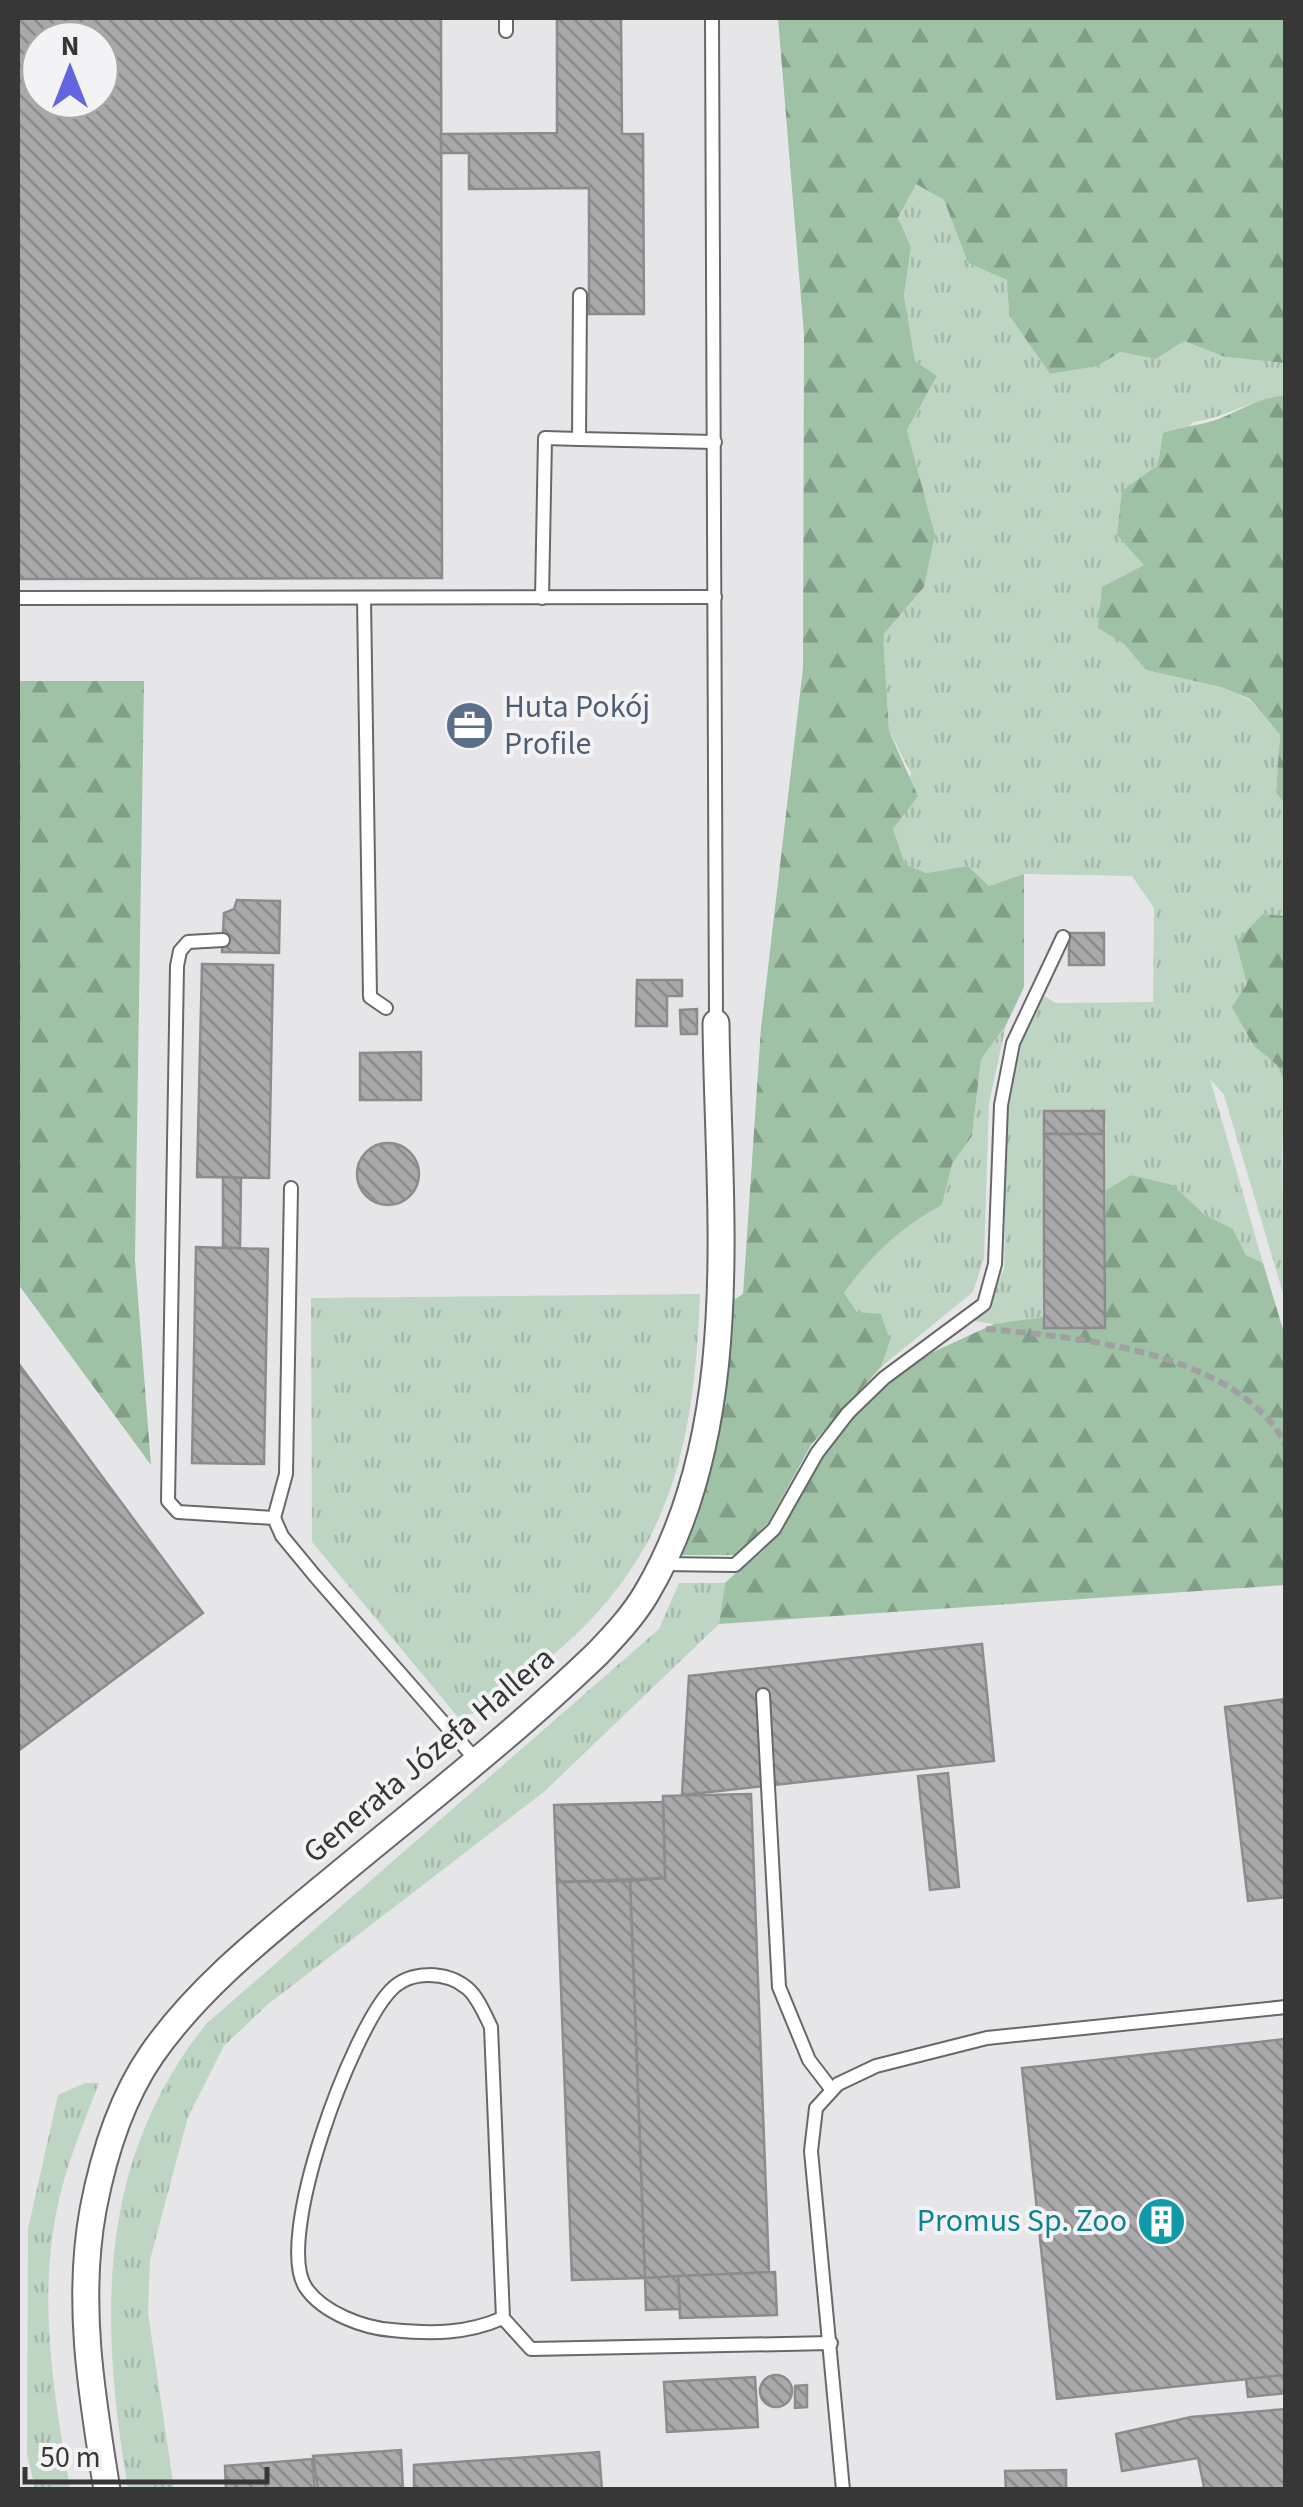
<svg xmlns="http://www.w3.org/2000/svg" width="1303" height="2507" viewBox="0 0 1303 2507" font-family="'Source Sans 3',sans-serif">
  <defs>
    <pattern id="grass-tufts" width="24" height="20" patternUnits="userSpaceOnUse" patternTransform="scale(2.5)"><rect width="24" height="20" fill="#bfd5c3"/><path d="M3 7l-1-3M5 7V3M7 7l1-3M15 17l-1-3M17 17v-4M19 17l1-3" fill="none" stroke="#a5b7a8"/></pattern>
    <pattern id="forest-firs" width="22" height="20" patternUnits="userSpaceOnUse" patternTransform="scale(2.5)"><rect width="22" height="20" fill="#9fc1a6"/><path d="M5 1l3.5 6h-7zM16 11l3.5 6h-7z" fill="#829e88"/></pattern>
    <pattern id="building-back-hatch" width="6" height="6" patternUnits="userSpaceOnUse" patternTransform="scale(2.5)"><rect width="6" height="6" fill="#a9a8aa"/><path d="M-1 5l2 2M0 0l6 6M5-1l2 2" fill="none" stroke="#8a8a8b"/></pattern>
  </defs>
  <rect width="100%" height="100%" fill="#e6e6e9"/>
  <g fill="url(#grass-tufts)">
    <path d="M916,183L944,200L968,263L1007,280L1009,315L1050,374L1098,366L1120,352L1156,359L1184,341L1225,357L1285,363V395C1251,399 1227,418 1193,422L1158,465L1123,491L1145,565L1124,644L1146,670L1221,687L1250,700L1280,735L1276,792L1285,805V916L1263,914L1247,985L1254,1046L1278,1066L1285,1084L1282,1155L1285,1300L1224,1095L1210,1079L1263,1263L1246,1255L1233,1229L1205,1215L1173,1185L1131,1175L1106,1190V1123H1046L1042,1317L994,1324L974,1321L989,1306L1004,1268L1007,1107L1018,1044L1044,996L1056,1003L1153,1002L1154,908L1132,876L1024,874L989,886L968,866L926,873L905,864L893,829L911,773L889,731L883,635L924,587L935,535L907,430L937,376L915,361L904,295L911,247L898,219Z"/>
    <path d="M1006,1025L989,1103L984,1258L973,1292L881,1367L890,1341L857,1312L844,1293C872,1254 900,1228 942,1205L952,1164L972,1136L981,1059Z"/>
    <path d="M700,1294C694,1454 668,1568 534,1670C511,1687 487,1714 458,1717L312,1542L311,1298Z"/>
    <path d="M679,1583H725L719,1624L545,1791L267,2005L224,2046L188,2117L150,2260L148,2313L174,2489H128C100,2323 95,2163 206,2024L659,1629Z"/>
    <path d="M85,2083H99C83,2125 64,2170 56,2214C38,2305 55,2400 70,2489H35L27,2454L28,2229L58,2095Z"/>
  </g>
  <g fill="url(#forest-firs)">
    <path d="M778,18H1285V363L1225,357L1184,341L1156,359L1120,352L1098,366L1050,374L1009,315L1007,280L968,263L944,200L916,184L898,218L911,247L904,295L915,361L937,376L907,430L935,535L924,587L883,635L889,731L918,796L893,829L905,864L926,873L968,866L989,886L1024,874V987L1006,1025L981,1059L972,1136L952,1164L942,1205C900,1228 872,1254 844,1293L857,1312L881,1314L890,1341L881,1367L811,1445L768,1523L735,1555H675C717,1476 727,1391 729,1303L743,1294L761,1028L803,668L804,335Z"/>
    <path d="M1285,395H1286L1285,805L1276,792L1280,735L1250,699L1221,687L1146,670L1124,644L1098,628L1102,587L1144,565L1117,535L1122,491L1158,465L1163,433C1183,426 1207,425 1226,416C1248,406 1260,398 1285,395Z"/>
    <path d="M18,681H144L135,1260L151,1465L18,1284Z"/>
    <path d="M1263,914L1285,916V1084L1278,1066L1254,1046L1232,1007L1247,984L1236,942Z"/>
    <path d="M1131,1175L1173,1185L1205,1215L1233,1229L1246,1255L1263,1263L1285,1336V1585L719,1624L725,1583L779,1533L824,1455L853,1416L890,1381L933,1352L994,1324L1042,1317H1105L1106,1190Z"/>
  </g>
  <g fill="url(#building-back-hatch)" stroke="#8d8b8e" stroke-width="2.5" fill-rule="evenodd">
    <path d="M18,18H441L442,578L18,579ZM40,40H100V100H40Z"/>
    <path d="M557,18H621L622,134H643L644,314H589V188L469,189V153H441V134L557,133Z"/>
    <path d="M237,900L280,901L279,953L222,952L224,913L234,909Z"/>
    <rect x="1069" y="933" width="35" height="32"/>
    <path d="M202,964L273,965L269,1178L197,1177Z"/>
    <path d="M637,980H682V996H667V1026H636Z"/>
    <path d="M697,1009V1034H681L680,1010Z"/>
    <path d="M421,1052V1100H360V1053Z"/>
    <rect x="1044" y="1111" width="60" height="23"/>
    <path d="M1044,1134H1104L1105,1328H1044Z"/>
    <circle cx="388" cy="1174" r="31"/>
    <path d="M223,1177L241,1178L240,1248H223Z"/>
    <path d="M196,1247L268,1249L264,1464L192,1463Z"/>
    <path d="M18,1363L203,1613L18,1751Z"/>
    <path d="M982,1644L994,1761L682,1795L689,1676Z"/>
    <path d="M1286,1699V1897L1248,1901L1225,1707Z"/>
    <path d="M948,1773L959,1887L930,1890L918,1776Z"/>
    <path d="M751,1794L769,2272L645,2278L630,1881L665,1878L663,1796Z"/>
    <path d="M663,1802L665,1878L557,1882L554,1805Z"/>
    <path d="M630,1881L645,2278L572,2280L557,1882Z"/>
    <path d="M1286,2039V2375L1057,2399L1022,2068Z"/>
    <path d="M775,2272L777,2315L680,2318L678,2276Z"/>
    <path d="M678,2276L680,2309L646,2310L645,2278Z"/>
    <path d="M1286,2375V2393L1248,2397L1246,2379Z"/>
    <circle cx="776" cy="2391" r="16"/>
    <path d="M755,2377L758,2427L667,2432L664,2382Z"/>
    <path d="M807,2385V2407L795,2408V2386Z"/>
    <path d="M1286,2409V2490H1198L1204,2487L1198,2458L1122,2471L1116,2434L1191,2417Z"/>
    <path d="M401,2450L403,2490H318L313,2456Z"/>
    <path d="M599,2452L602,2490H414V2465Z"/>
    <path d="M312,2459L315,2490H226L225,2466Z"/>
    <path d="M1066,2470V2490H1006L1005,2471Z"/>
  </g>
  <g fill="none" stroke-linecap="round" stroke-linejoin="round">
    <defs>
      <g id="lane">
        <path d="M712,18L716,1023"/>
        <path d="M506,31V18"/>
        <path d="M580,295L579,439L715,442"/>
        <path d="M18,598L715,597"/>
        <path d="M364,598L370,997L386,1008"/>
        <path d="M542,598L545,438L579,439"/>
        <path d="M223,940L188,942L180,951L177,966L168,1501L178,1512L274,1518L282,1536L315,1576L476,1760"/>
        <path d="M274,1518L286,1474L291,1188"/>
        <path d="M662,1564L735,1565L774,1529L817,1453L848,1413L884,1378L984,1304L995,1264L1001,1105L1013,1043L1063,937"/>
        <path d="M763,1695L779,1987L809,2060L832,2090"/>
        <path d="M503,2318C466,2334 432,2334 392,2330C364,2328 323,2313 306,2288C273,2240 352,2030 391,1990C410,1970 446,1971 467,1988C478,1997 485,2015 491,2027L503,2318L531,2349L831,2343"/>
        <path d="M843,2490L811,2151L816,2108L838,2084L876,2066L987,2038L1286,2007"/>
      </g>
      <path id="street" d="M107,2490C92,2397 76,2304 93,2210C103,2157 121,2099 152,2054C198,1988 264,1936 326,1885C417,1809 512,1736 598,1653C615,1635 633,1616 646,1594C746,1426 718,1210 716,1023"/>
    </defs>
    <use href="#lane" stroke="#68686b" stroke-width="16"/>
    <use href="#street" stroke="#68686b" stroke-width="29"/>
    <path stroke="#a0a0a3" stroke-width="6" stroke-dasharray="10 5" stroke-linecap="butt" d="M986,1329C1079,1337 1237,1352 1286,1445"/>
    <use href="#lane" stroke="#fff" stroke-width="12"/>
    <use href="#street" stroke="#fff" stroke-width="25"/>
  </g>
  <defs>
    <symbol id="office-disc" viewBox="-11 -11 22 22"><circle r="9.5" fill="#5c6f8a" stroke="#f3f3f6"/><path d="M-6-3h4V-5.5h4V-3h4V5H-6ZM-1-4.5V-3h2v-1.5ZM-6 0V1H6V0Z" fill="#fff"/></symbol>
    <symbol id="building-disc" viewBox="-11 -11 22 22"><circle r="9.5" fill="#0f9aa8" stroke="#f3f3f6"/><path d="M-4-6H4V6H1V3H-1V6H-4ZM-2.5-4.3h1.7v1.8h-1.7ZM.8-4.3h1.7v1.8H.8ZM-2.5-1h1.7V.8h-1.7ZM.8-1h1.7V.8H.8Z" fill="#fff"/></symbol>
  </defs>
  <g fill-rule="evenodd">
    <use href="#office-disc" x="442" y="698" width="55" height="55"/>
    <use href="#building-disc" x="1134" y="2194" width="55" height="55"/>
  </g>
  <g text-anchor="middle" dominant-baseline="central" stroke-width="8" stroke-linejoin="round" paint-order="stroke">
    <g font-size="32" fill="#4e5e75" stroke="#f3f3f6" text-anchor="start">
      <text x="504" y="707">Huta Pokój<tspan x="504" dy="37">Profile</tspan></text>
    </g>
    <g font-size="32" fill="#373738" stroke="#f3f3f6">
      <text transform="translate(429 1755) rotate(-40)">Generała Józefa Hallera</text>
    </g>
    <g font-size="32" fill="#0d838f" stroke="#f3f3f6" text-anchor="end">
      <text x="1127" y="2221">Promus Sp. Zoo</text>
    </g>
  </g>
  <rect width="1303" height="2507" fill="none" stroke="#373738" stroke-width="40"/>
  <g transform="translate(70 70)"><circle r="48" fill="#f3f3f6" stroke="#a8a8aa" stroke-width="2.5"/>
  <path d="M0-8L18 38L0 25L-18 38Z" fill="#6265de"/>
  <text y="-15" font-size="28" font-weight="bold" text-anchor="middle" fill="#373738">N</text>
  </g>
  <path d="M25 2467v15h242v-15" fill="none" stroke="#373738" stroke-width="5"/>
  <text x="40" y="2467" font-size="30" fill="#373738" stroke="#f3f3f6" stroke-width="8" paint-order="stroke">50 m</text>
</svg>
